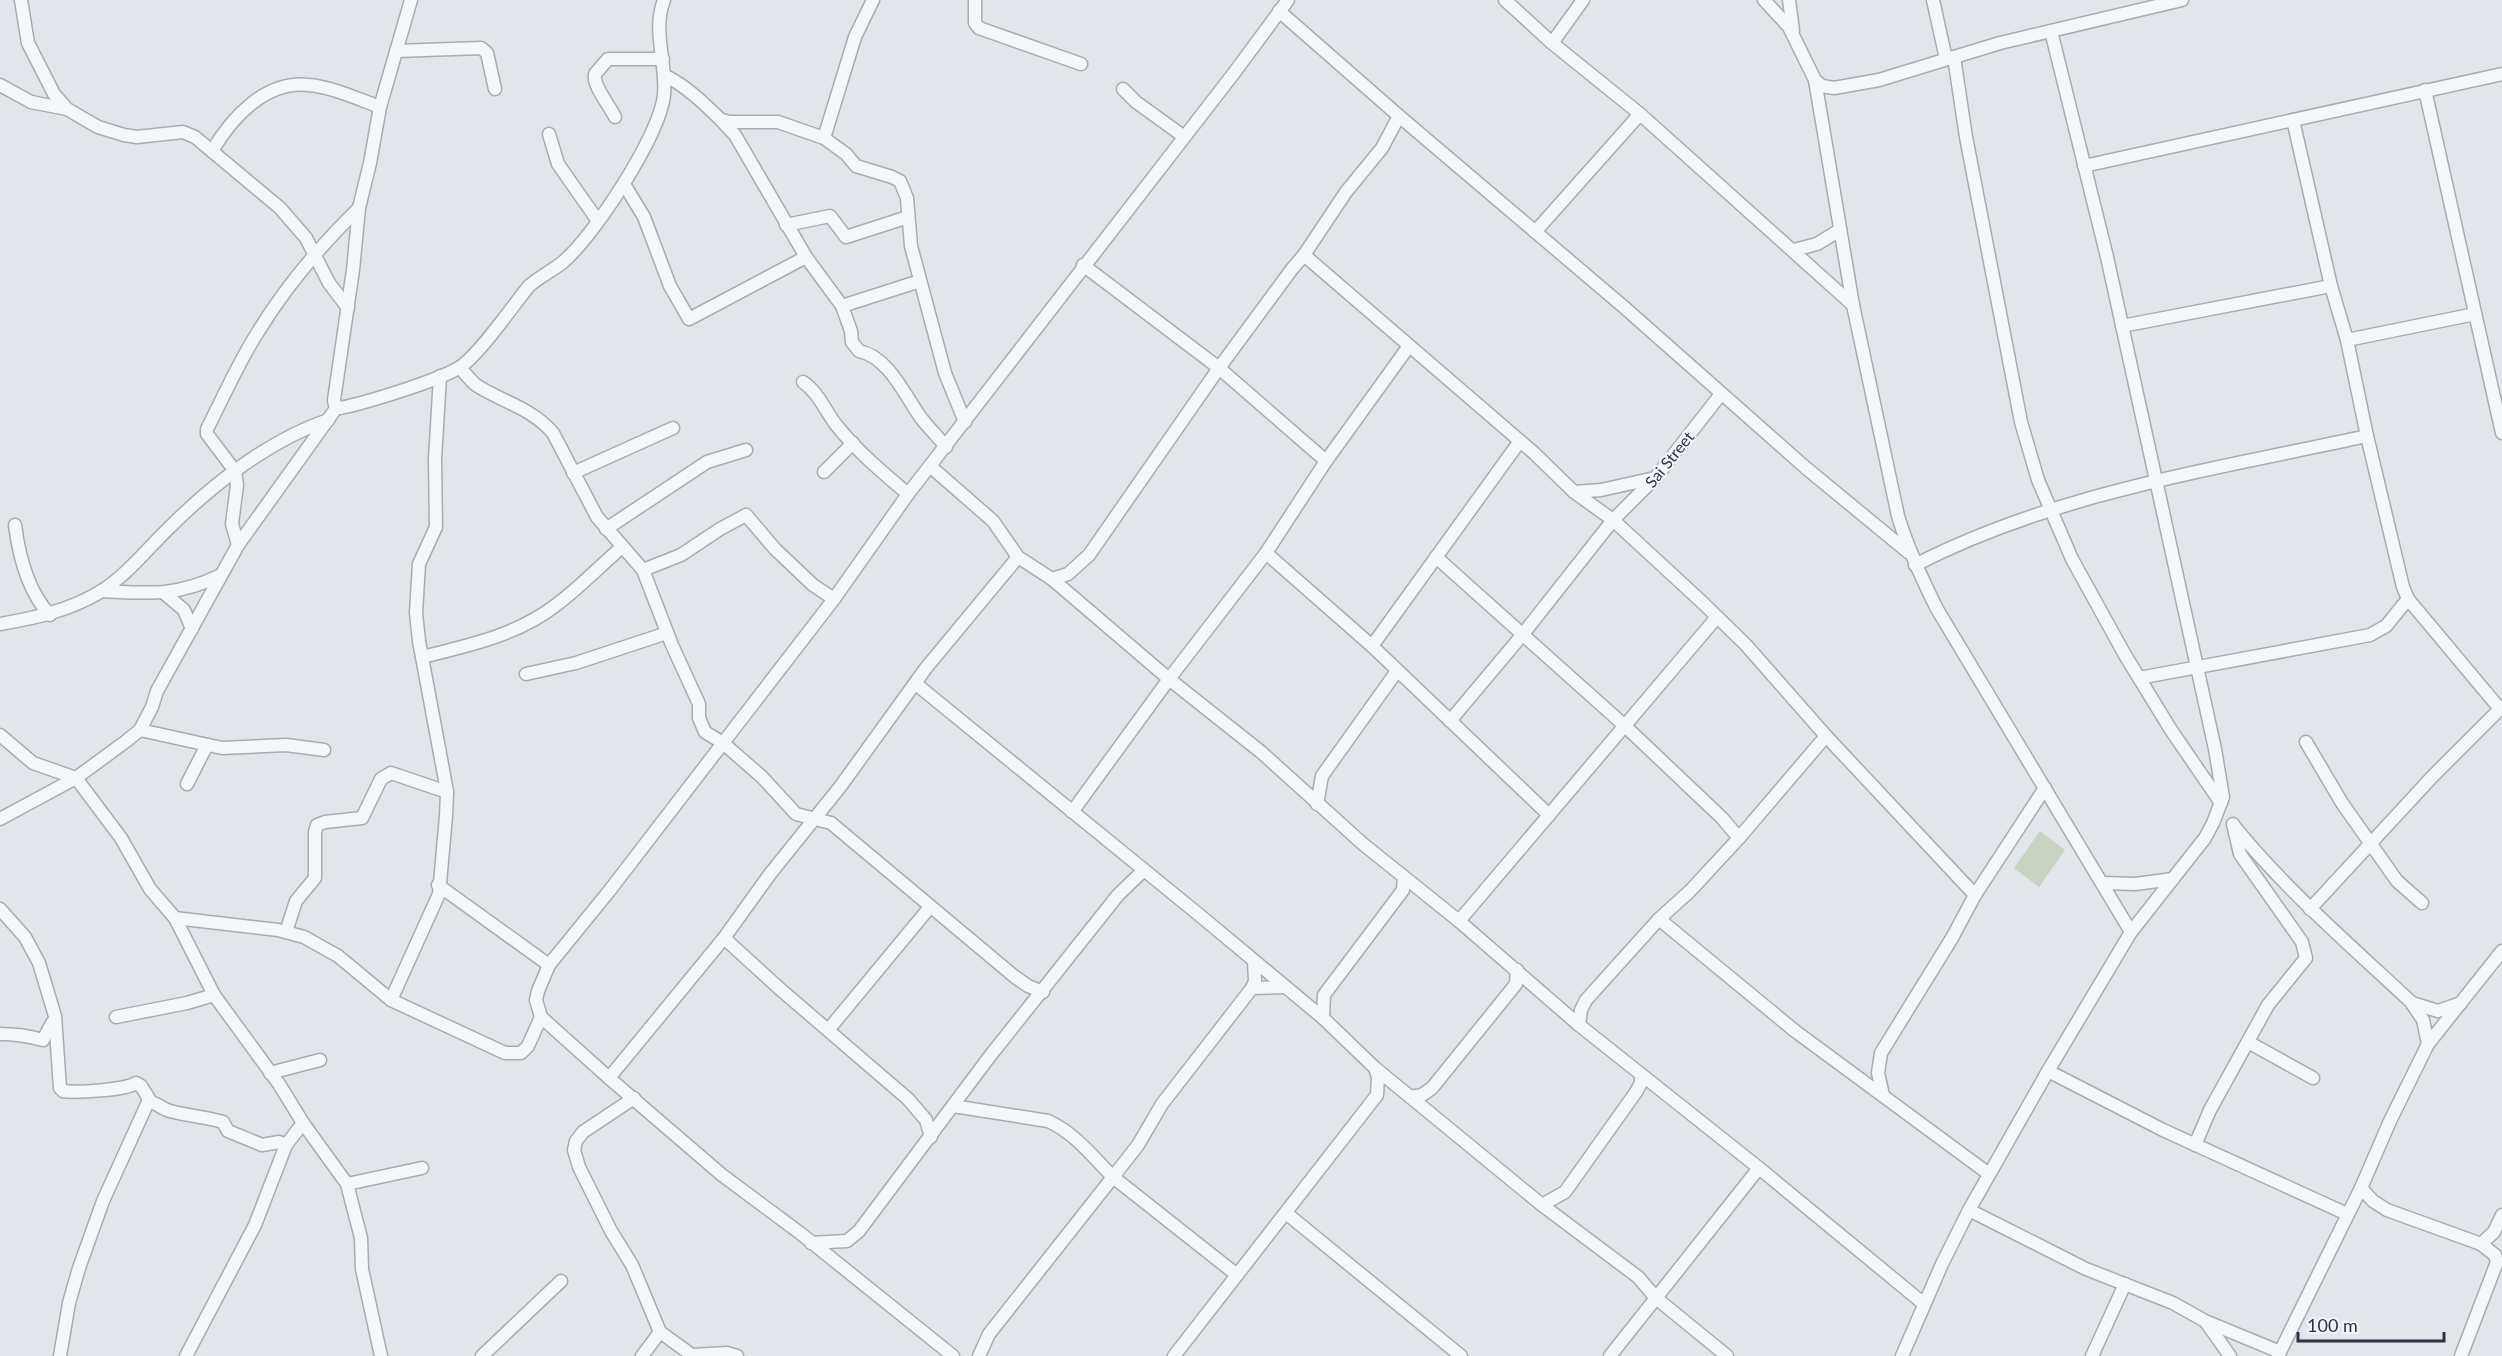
<svg xmlns="http://www.w3.org/2000/svg" width="2502" height="1356" viewBox="0 0 2502 1356" font-family="Lato,sans-serif">
  <rect width="100%" height="100%" fill="#e2e5e9"/>
  <path fill="#c8d3c4" d="M2040,831L2065,850L2039,887L2014,868Z"/>
  <g fill="none" stroke-linecap="round" stroke-linejoin="round">
    <defs>
      <g id="minor">
        <path d="M21,0L28,43L54,94L67,109"/>
        <path d="M411,0L380,107L370,163L359,208L353,270L334,400L335,405L340,408C365,403 445,379 463,365C484,348 511,308 529,286C539,277 552,271 563,262C594,236 660,135 664,95C667,64 652,30 664,0"/>
        <path d="M975,0V23L979,28L1081,64"/>
        <path d="M1505,0L1552,43L1640,114L1853,305"/>
        <path d="M1764,0L1789,27L1815,80L1822,86L1834,88L1879,80L2000,43L2182,0"/>
        <path d="M1789,0L1793,30"/>
        <path d="M1933,0L1946,59"/>
        <path d="M1279,11L1399,116L1625,308L1806,468L1908,552"/>
        <path d="M1552,43L1583,0"/>
        <path d="M396,51L481,48L487,53L495,89"/>
        <path d="M1954,57L1966,137L2021,422L2038,480L2072,559L2125,655L2171,730L2221,803"/>
        <path d="M665,76C687,85 719,117 735,135L806,257L842,306L851,331L852,342L859,351C889,357 905,396 921,418C929,428 938,437 946,447"/>
        <path d="M1815,80L1853,305L1898,516C1908,549 1922,579 1937,609L2131,932"/>
        <path d="M0,85L31,102L67,109L98,127L124,135L137,137L183,132L195,137L280,208L306,238L329,283L348,308"/>
        <path d="M1123,89L1136,102L1183,136"/>
        <path d="M2425,90L2502,433"/>
        <path d="M615,117C610,106 592,85 595,74L608,59H663"/>
        <path d="M722,120L730,122H778L824,138L846,154L856,166L892,177L900,181L907,198L911,246L945,373L965,422"/>
        <path d="M2293,120L2331,286L2347,340L2367,436L2403,587L2408,599L2500,709"/>
        <path d="M549,134L558,164L598,221"/>
        <path d="M824,138L855,37L873,0"/>
        <path d="M212,151C232,117 266,80 309,85C332,87 358,99 380,107"/>
        <path d="M2084,166L2502,74"/>
        <path d="M624,184L644,217L670,286L689,319L806,257"/>
        <path d="M786,225L830,216L846,237L908,217"/>
        <path d="M1535,232L1640,114"/>
        <path d="M1794,250L1817,244L1840,230"/>
        <path d="M1304,255L1534,453L1574,492L1613,520L1704,604L1746,645L1826,736L1975,895"/>
        <path d="M1083,265L1219,368L1326,461"/>
        <path d="M842,306L920,281"/>
        <path d="M2122,326L2331,286"/>
        <path d="M2347,340L2475,314"/>
        <path d="M460,368C465,373 470,380 476,385C502,402 532,408 553,433L597,517L643,570L672,645L699,704V718L705,732L723,743L762,777L796,814L831,823L1015,977L1028,986L1043,992"/>
        <path d="M803,382C819,393 825,411 837,426C857,451 883,473 908,494"/>
        <path d="M930,466L993,521L1018,557L1052,579L1169,679L1261,752L1363,844L1459,921L1579,1025L1759,1168L1924,1304"/>
        <path d="M824,472L853,443"/>
        <path d="M573,473L673,428"/>
        <path d="M1574,492L1601,490L1655,478"/>
        <path d="M15,525C19,556 28,592 50,615"/>
        <path d="M606,529L707,462L746,450"/>
        <path d="M238,545L232,524L237,485L235,471L207,434V429C223,398 239,361 258,332C286,286 321,245 359,208"/>
        <path d="M1266,553L1372,646L1549,815"/>
        <path d="M1436,557L1625,726L1722,818L1739,838"/>
        <path d="M1915,565C2055,493 2215,469 2367,436"/>
        <path d="M643,570L681,555L720,529L746,515L775,549L813,585L834,599"/>
        <path d="M1052,579L1068,574L1089,555L1219,368L1292,269L1304,255L1346,192L1382,148L1399,116"/>
        <path d="M101,591C148,593 175,597 219,576"/>
        <path d="M164,593L184,610L192,629"/>
        <path d="M0,624C35,618 68,611 100,592C126,576 148,548 170,527C214,483 270,440 328,420"/>
        <path d="M1372,646L1520,441"/>
        <path d="M422,657C467,646 518,635 556,605C579,588 600,566 622,547"/>
        <path d="M526,674L576,663L667,633"/>
        <path d="M2139,678L2370,635L2386,626L2408,599"/>
        <path d="M916,684L1203,918L1323,1018L1375,1068L1378,1077L1377,1095L1174,1356"/>
        <path d="M1450,721L1523,634L1613,520L1656,477L1721,394"/>
        <path d="M140,730L222,748L286,745L324,750"/>
        <path d="M0,735L33,763L76,778L121,838L150,889L175,918L278,930L304,937L338,956L391,1000L505,1053H521L528,1046L541,1017"/>
        <path d="M2306,742L2342,803L2397,881L2422,903"/>
        <path d="M187,784L207,745"/>
        <path d="M1317,804L1322,776L1397,671"/>
        <path d="M1072,812L1169,679L1266,553L1326,461L1409,346"/>
        <path d="M0,819L76,778L125,742L140,730L152,707L157,691L238,545L337,407"/>
        <path d="M2234,826C2287,891 2350,945 2411,1002L2423,1020L2428,1044"/>
        <path d="M2102,883L2135,884L2173,879"/>
        <path d="M438,885L549,965"/>
        <path d="M0,909L25,937L39,963L55,1016L60,1088L63,1091C77,1093 126,1090 136,1083L141,1086L151,1102"/>
        <path d="M2310,909L2432,777L2502,707"/>
        <path d="M175,918L214,995L279,1084L303,1123L347,1184L361,1238L362,1269L381,1356"/>
        <path d="M1659,919L1795,1031L1989,1174"/>
        <path d="M1459,921L1717,617"/>
        <path d="M286,932L296,901L315,878V832L317,825L325,822L362,818L381,779L391,773L447,792"/>
        <path d="M724,938L780,989L908,1099L926,1120L931,1137"/>
        <path d="M1252,988L1285,987"/>
        <path d="M391,1000L439,894L446,816L447,792L444,775L419,641L416,613L419,564L436,527L435,459L440,376"/>
        <path d="M2412,1003L2438,1011L2461,1003"/>
        <path d="M116,1017L187,1003L214,995"/>
        <path d="M1323,1018L1324,995L1403,890L1404,878"/>
        <path d="M1579,1025L1581,1010L1586,1000L1659,919L1690,891L1739,838L1826,736"/>
        <path d="M829,1029L930,907"/>
        <path d="M0,1034C15,1034 29,1036 43,1040L52,1023L55,1022"/>
        <path d="M2248,1042L2313,1078"/>
        <path d="M1375,1068L1542,1205L1638,1277L1656,1298L1727,1356"/>
        <path d="M2048,1071L2163,1130L2347,1214"/>
        <path d="M270,1073L320,1060"/>
        <path d="M609,1078L724,938L770,874L840,787L926,668L1018,557"/>
        <path d="M1883,1095L1878,1073L1881,1053L1952,938L1975,895L2045,788"/>
        <path d="M1410,1097L1422,1095L1432,1088L1516,984L1517,970"/>
        <path d="M634,1098L583,1132L576,1141L574,1150L579,1167L611,1231L632,1265L660,1332L692,1355L727,1353L737,1356"/>
        <path d="M953,1106L1048,1121C1075,1133 1093,1157 1113,1177L1138,1145L1162,1104L1252,988L1255,981L1254,961"/>
        <path d="M2195,1145L2210,1110L2268,1005L2306,958L2302,942L2240,854L2233,824"/>
        <path d="M347,1184L422,1168"/>
        <path d="M2361,1188L2373,1201L2387,1210L2481,1244L2494,1232L2502,1215"/>
        <path d="M1542,1205L1565,1192L1636,1092L1641,1083V1076"/>
        <path d="M1969,1210L2086,1269L2173,1303L2205,1321L2280,1352"/>
        <path d="M1286,1213L1461,1356"/>
        <path d="M811,1243L847,1241L859,1231L990,1056L1118,895L1144,870"/>
        <path d="M2206,1322L2230,1356"/>
        <path d="M60,1356L69,1303L79,1268L103,1201L148,1102C157,1102 161,1109 170,1111C188,1116 206,1117 223,1122L228,1131L262,1145L279,1142L286,1145"/>
        <path d="M186,1356L255,1225L286,1145L303,1123"/>
        <path d="M482,1356L561,1281"/>
        <path d="M642,1356L660,1332"/>
        <path d="M953,1356L800,1233L722,1175L609,1078L541,1017L536,1000L538,991L549,965L610,890L723,743L834,599L908,494L1234,73L1288,0"/>
        <path d="M979,1356L989,1334L1113,1177L1237,1275"/>
        <path d="M1610,1356L1759,1168"/>
        <path d="M1902,1356L1942,1264L1969,1210L2048,1071L2131,932L2205,838L2213,823L2223,797L2215,749L2107,257L2051,31"/>
        <path d="M2092,1356L2125,1284"/>
        <path d="M2278,1356L2361,1188L2390,1121L2428,1044L2502,951"/>
        <path d="M2461,1356L2497,1262L2495,1255L2481,1244"/>
      </g>
    </defs>
    <use href="#minor" stroke="#a7acb3" stroke-width="15"/>
    <use href="#minor" stroke="#f4f6f8" stroke-width="12"/>
  </g>
  <g text-anchor="middle" dominant-baseline="central" stroke-width="4.5" stroke-linejoin="round" paint-order="stroke">
    <g font-size="16" fill="#2b3440" stroke="#f1f4f7">
      <text transform="translate(1669 459) rotate(-51)">Sai Street</text>
    </g>
  </g>
  <path d="M2298 1332v9h146v-9" fill="none" stroke="#2b3440" stroke-width="3"/>
  <text x="2307" y="1332" font-size="18" fill="#2b3440" stroke="#f1f4f7" stroke-width="4.5" paint-order="stroke">100 m</text>
</svg>
